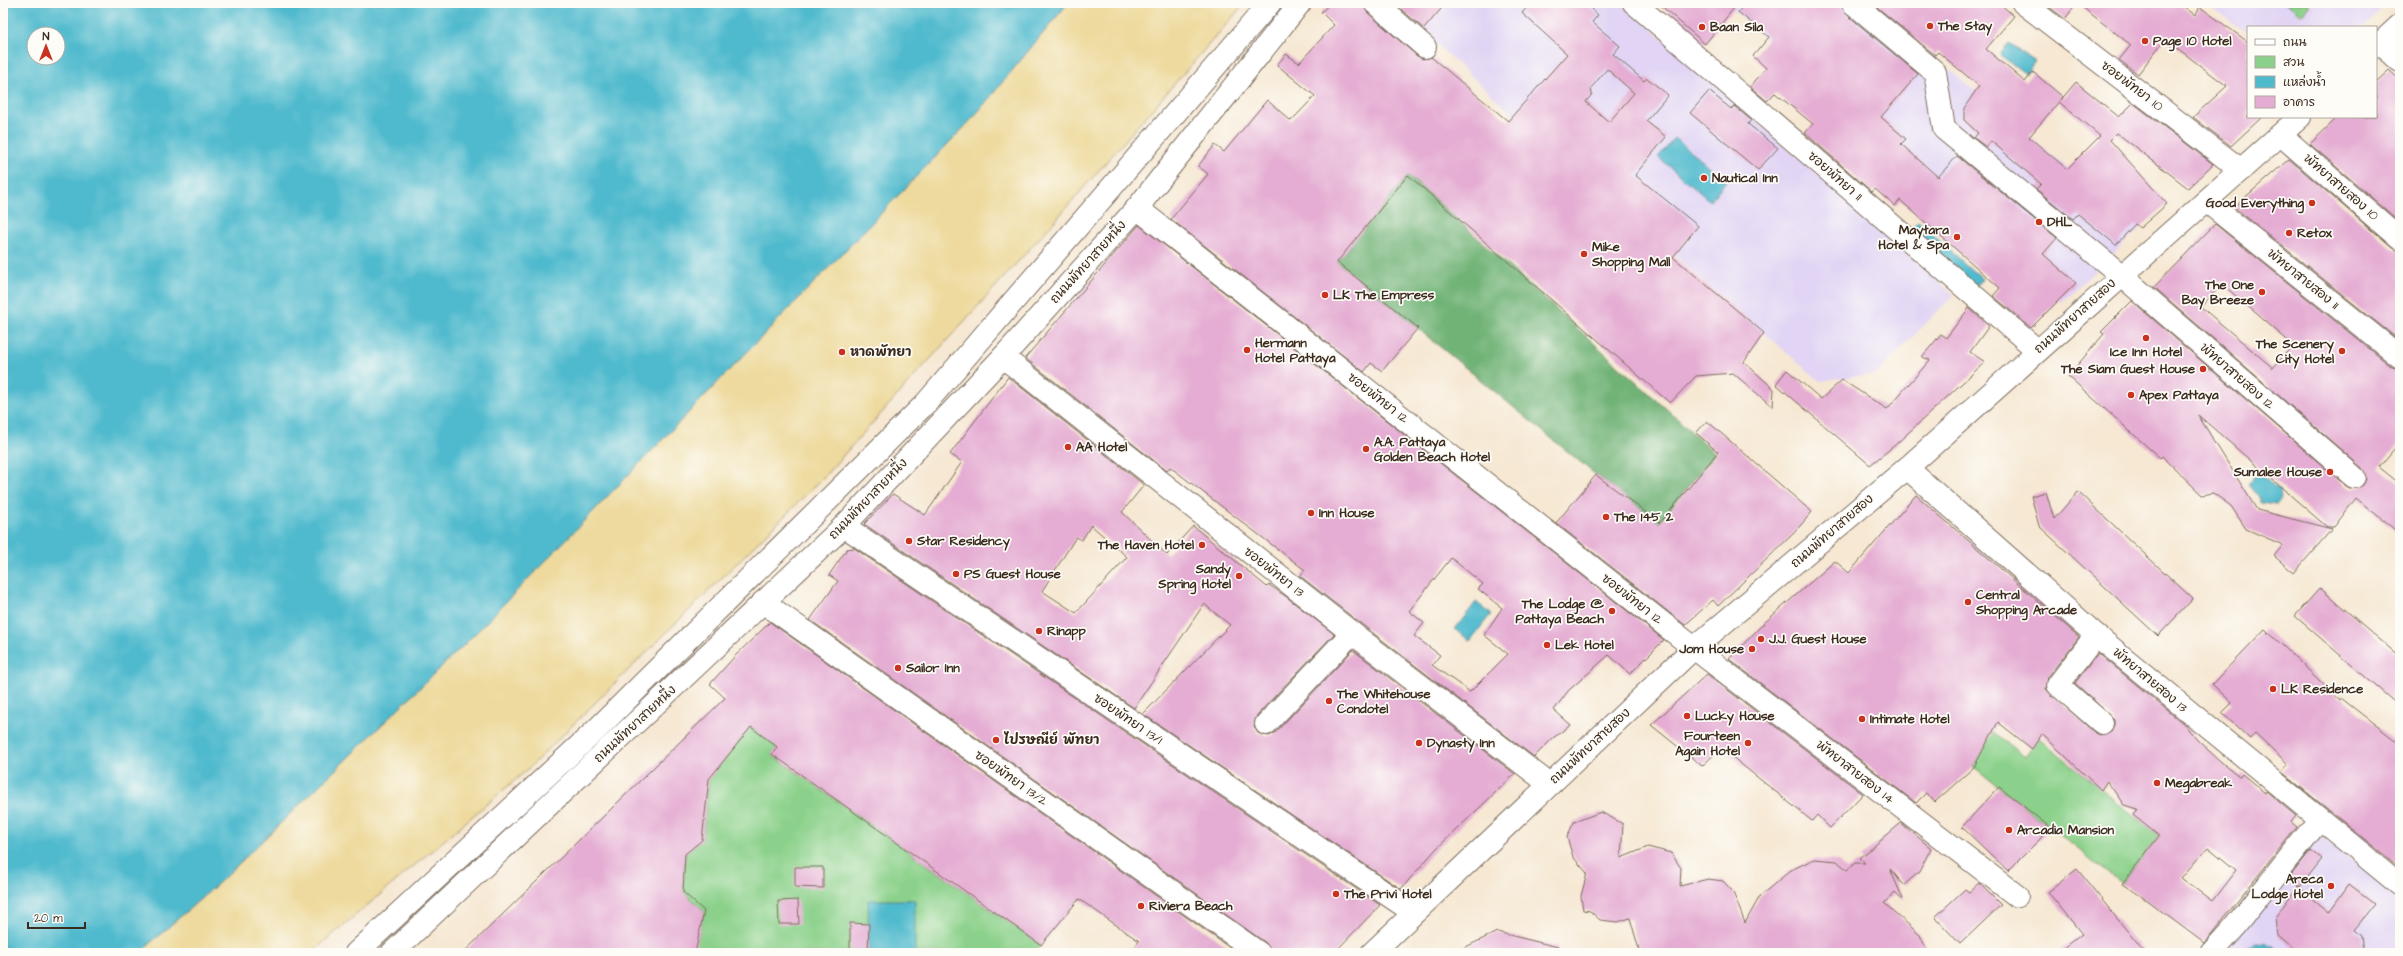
<svg xmlns="http://www.w3.org/2000/svg" width="2403" height="956" viewBox="0 0 2403 956" font-family="'Architects Daughter','Playpen Sans Thai',sans-serif">
  <rect width="100%" height="100%" fill="#fdfcf7"/>
  <filter id="ink" filterUnits="userSpaceOnUse"><feTurbulence type="fractalNoise" baseFrequency=".025" numOctaves="2"/><feDisplacementMap in="SourceGraphic" scale="8" xChannelSelector="R" yChannelSelector="G"/><feConvolveMatrix kernelMatrix="1 2 1 2 8 2 1 2 1" color-interpolation-filters="sRGB"/></filter>
  <filter id="wash" filterUnits="userSpaceOnUse"><feTurbulence type="fractalNoise" baseFrequency=".012" numOctaves="4" result="noise"/><feDisplacementMap in="SourceGraphic" scale="16" xChannelSelector="R" yChannelSelector="G"/><feGaussianBlur stdDeviation="0.9" result="paint"/><feColorMatrix in="noise" values="0 0 0 0 0 0 0 0 0 0 0 0 0 0 0 0 0 1.4 0 .05"/><feComposite in="paint" operator="in"/></filter>
  <g filter="url(#wash)">
    <rect width="100%" height="100%" fill="#f6e8d3"/>
    <g fill="#e1d4f4">
      <path d="M1446,3H1623L1954,295L1876,374L1820,381L1562,159L1422,31Z"/>
      <path d="M1726,3H1869L2140,228L2062,302Z"/>
      <path d="M2204,3H2388L2364,27H2248V33Z"/>
      <path d="M2318,834L2400,898V953H2221Z"/>
    </g>
    <g fill="#8cd18b" stroke="#647e54">
      <path d="M2286,3H2310L2302,15Z"/>
      <path d="M751,727L777,747L772,755L1041,945L1034,953H704L696,946L704,911L683,892L685,854L702,840L709,779Z"/>
      <path d="M1992,732L2025,757L2039,738L2159,836L2122,884L1974,767Z"/>
    </g>
    <path fill="#71b377" stroke="#566e4a" d="M1408,175L1715,453L1659,523L1596,475L1337,262Z"/>
    <path fill="#eeda9e" stroke="#94825e" d="M1068,3H1245L1052,224L821,480L527,770L311,953H139L221,881L471,638L972,119Z"/>
    <g fill="#50bacd" stroke="#467276" fill-rule="evenodd">
      <path d="M3,3H1068L972,119L471,638L221,881L139,953H3ZM34,34H58V58H34Z"/>
      <path d="M2009,43L2035,61L2026,74L2000,55Z"/>
      <path d="M1675,138L1726,181L1710,201L1658,157Z"/>
      <path d="M1918,221L1942,243L1936,249L1912,227Z"/>
      <path d="M1944,245L1982,279L1977,286L1938,252Z"/>
      <path d="M2258,473L2280,491L2281,499L2277,505L2260,503L2259,497L2248,485Z"/>
      <path d="M1476,602L1491,614L1470,641L1455,629Z"/>
      <path d="M868,900H915V953H869Z"/>
      <path d="M2258,943L2268,944L2283,953H2246L2249,946Z"/>
    </g>
    <g id="blocks">
      <g fill="#e5add3" fill-rule="evenodd">
        <path d="M1331,3H1363L1367,12L1417,56L1423,59L1431,57L1508,121L1567,54L1522,13L1531,3H1584L1598,15L1592,22L1620,46L1613,54L1644,81L1647,78L1668,95L1646,121L1666,137L1635,175L1698,226L1673,257L1764,333L1744,362L1774,389L1773,407L1733,373L1696,376L1670,403L1408,175L1337,262L1418,328L1382,371L1371,363L1364,372L1171,219L1208,174L1198,166L1215,145L1224,152L1267,100L1291,121L1315,96L1277,65L1286,54L1299,63L1334,25L1321,12ZM1607,69L1634,93L1609,122L1586,102L1592,94L1591,88Z"/>
        <path d="M1394,3H1446L1424,29Z"/>
        <path d="M1658,3H1738L1705,44Z"/>
        <path d="M1746,3H1841L1845,13L1918,74L1881,117L1906,139L1901,144L1938,177L1957,156L2057,238L2043,254L2076,283L2031,328L2004,305L1993,296L2000,288L1900,200L1895,206L1875,189L1872,192L1805,133L1813,124L1775,93L1767,101L1750,87L1766,68L1753,56L1769,37L1738,12Z"/>
        <path d="M1872,3H1999L2014,16L1986,49L2025,82L2033,72L2063,97L2029,137L2067,169L2100,136L2059,102L2076,82L2119,117L2133,103L2213,164L2188,188L2117,133L2110,140L2167,204L2140,228L2135,224L2116,245L2078,214L2073,219L2036,189L2041,184L1991,141L1986,147L1974,138L1978,133L1964,120V108L1979,86L1938,52L1935,55Z"/>
        <path d="M2044,3H2179L2195,15L2200,7L2248,42V117H2262L2231,146L2193,117L2227,86L2165,39L2138,74L2119,60L2131,45L2077,3L2065,19Z"/>
        <path d="M2389,70L2400,80V222L2310,144L2338,117H2376V82Z"/>
        <path d="M1709,91L1731,109L1734,106L1751,120L1748,124L1778,148L1758,170L1690,113Z"/>
        <path d="M2289,159L2392,248L2400,251V341L2234,207Z"/>
        <path d="M2215,224L2392,367L2400,369V442L2379,467L2400,484V534L2356,498L2334,527H2327L2198,415L2257,510L2332,529L2294,573L2274,556L2283,545L2246,529L2231,506L2213,493L2202,495L2162,456L2160,458L2068,376L2104,334L2101,332L2132,301L2346,486L2352,489L2363,485L2366,479L2362,468L2154,287ZM2222,284L2293,345L2273,368L2201,307Z"/>
        <path d="M1139,225L1664,640L1630,674L1609,655L1568,691L1554,710L1571,725L1553,738L1534,757L1360,623L1300,576L1305,570L1170,467L1167,471L1025,358ZM1451,558L1483,584L1478,589L1502,608L1484,635L1508,654L1470,692L1432,665L1440,655L1414,636L1424,623L1409,611Z"/>
        <path d="M1969,308L1989,326L1970,352L1985,362L1894,446L1870,465L1776,384L1787,370L1821,399L1842,380L1887,409L1930,360L1922,357L1941,334L1946,338Z"/>
        <path d="M1008,377L1144,485L1122,512L1167,555L1193,526L1267,587L1269,585L1284,595L1334,634L1257,715L1254,727L1258,733L1269,736L1275,733L1353,650L1515,774L1436,849L1401,889L1143,714L1230,625L1204,604L1134,708L864,524L893,494L925,515L962,462L950,454ZM1091,525L1127,557L1076,613L1042,591L1076,537L1082,540Z"/>
        <path d="M1707,421L1812,512L1794,533L1718,606L1713,600L1685,625L1556,523L1596,475L1660,523L1718,452L1696,433Z"/>
        <path d="M2046,492L2054,519L2078,492L2193,599L2158,636L2039,526L2031,496Z"/>
        <path d="M1916,495L2079,637L2048,677L2046,689L2094,732L2100,735L2111,731L2114,725V719L2075,683L2098,653L2184,724L2197,740L2219,760L2240,777L2242,774L2265,793L2266,791L2296,816L2291,822L2297,827L2204,943L2141,896L2122,884L2159,836L2133,815L2137,809L2124,805L2107,781L2101,790L2042,734L2032,749L1998,722L1974,767L1935,802L1926,793L1916,803L1729,659L1764,623L1835,561L1849,573ZM2208,847L2236,870L2212,901L2181,878Z"/>
        <path d="M854,548L1380,905L1334,953H1271L1266,943L810,620L838,581L829,575L847,549Z"/>
        <path d="M2320,588L2400,657V707L2295,616Z"/>
        <path d="M770,622L1237,953H1130L1139,941L1079,899L1041,945L772,754L777,747L751,727L709,779L702,840L685,854L683,892L704,911L695,953H463L725,698L710,684L736,655Z"/>
        <path d="M2265,629L2340,700L2341,698L2400,744V868L2282,772L2288,764L2255,733L2250,739L2222,713L2232,703L2212,684Z"/>
        <path d="M1707,674L1863,794L1830,828L1817,815L1812,821L1721,748L1702,766L1651,725Z"/>
        <path d="M1999,787L2051,828L2008,871L1962,827Z"/>
        <path d="M1601,812L1623,824L1621,858L1648,847L1671,853L1681,868L1680,886L1708,879L1723,881L1733,892L1745,923L1760,896L1791,870L1814,859L1837,861L1847,870L1855,863H1865L1860,858L1901,823L1931,848L1919,872L1904,885L1890,869L1903,899L1902,900L1895,893L1884,903L1920,935L1928,953H1640L1630,918L1618,922L1600,920L1590,911L1583,910L1581,896L1587,873L1573,857L1567,837L1574,822Z"/>
        <path d="M2311,850L2322,859L2300,887L2289,878Z"/>
        <path d="M795,867H823V888L795,887Z"/>
        <path d="M2077,869L2145,953H2058L2082,934L2048,892Z"/>
        <path d="M1979,883L2001,905L1960,944L1935,917L1965,889L1969,892Z"/>
        <path d="M2349,884L2375,904L2354,930L2361,936L2363,953H2298L2278,936L2276,916L2298,886L2329,912Z"/>
        <path d="M798,900L799,924H779L778,901Z"/>
        <path d="M850,923L869,924L868,953H850Z"/>
        <path d="M1497,932L1558,947V953H1453Z"/>
      </g>
    </g>
  </g>
  <g filter="url(#ink)">
    <use href="#blocks" fill-opacity="0" stroke="#7c6c5d" stroke-width="1"/>
    <g fill="none" stroke-linecap="round" stroke-linejoin="round">
      <defs>
        <g id="minor">
          <path d="M1375,3L1425,47"/>
          <path d="M1634,3L2037,350"/>
          <path d="M1853,3L1935,72L1944,129L2121,275L2354,477"/>
          <path d="M2023,3L2241,170"/>
          <path d="M2380,43L2400,61"/>
          <path d="M2281,135L2400,239"/>
          <path d="M2206,201L2400,357"/>
          <path d="M1137,208L1694,648L2017,896"/>
          <path d="M1003,357L1352,633L1549,784"/>
          <path d="M1907,468L2096,635L2400,885"/>
          <path d="M844,526L1413,912"/>
          <path d="M763,602L1259,953"/>
          <path d="M2096,635L2058,685L2102,723"/>
          <path d="M1266,724L1352,633"/>
          <path d="M356,953L595,731L926,403L1270,3"/>
          <path d="M2211,953L2236,925L2319,820"/>
        </g>
        <g id="major">
          <path d="M2376,47L2400,25"/>
          <path d="M392,953L844,526L1003,357L1137,208L1300,3"/>
          <path d="M1372,953L1694,648L1907,468L2300,117"/>
        </g>
      </defs>
      <use href="#minor" stroke="#7c6c5d" stroke-width="24"/>
      <use href="#major" stroke="#7c6c5d" stroke-width="24"/>
      <use href="#minor" stroke="#fff" stroke-width="22"/>
      <use href="#major" stroke="#fff" stroke-width="22"/>
    </g>
  </g>
  <g fill="#c8321e" stroke="#fdfcf7" stroke-width="1.5">
    <circle cx="1930" cy="26" r="4"/>
    <circle cx="1702" cy="27" r="4"/>
    <circle cx="2145" cy="41" r="4"/>
    <circle cx="1704" cy="178" r="4"/>
    <circle cx="2312" cy="203" r="4"/>
    <circle cx="2039" cy="222" r="4"/>
    <circle cx="2289" cy="233" r="4"/>
    <circle cx="1957" cy="237" r="4"/>
    <circle cx="1584" cy="254" r="4"/>
    <circle cx="2262" cy="292" r="4"/>
    <circle cx="1325" cy="295" r="4"/>
    <circle cx="2146" cy="338" r="4"/>
    <circle cx="1247" cy="350" r="4"/>
    <circle cx="2342" cy="351" r="4"/>
    <circle cx="842" cy="352" r="4"/>
    <circle cx="2203" cy="369" r="4"/>
    <circle cx="2131" cy="395" r="4"/>
    <circle cx="1068" cy="447" r="4"/>
    <circle cx="1366" cy="449" r="4"/>
    <circle cx="2330" cy="472" r="4"/>
    <circle cx="1311" cy="513" r="4"/>
    <circle cx="1606" cy="517" r="4"/>
    <circle cx="909" cy="541" r="4"/>
    <circle cx="1202" cy="545" r="4"/>
    <circle cx="956" cy="574" r="4"/>
    <circle cx="1239" cy="576" r="4"/>
    <circle cx="1968" cy="602" r="4"/>
    <circle cx="1612" cy="611" r="4"/>
    <circle cx="1039" cy="631" r="4"/>
    <circle cx="1761" cy="639" r="4"/>
    <circle cx="1547" cy="645" r="4"/>
    <circle cx="1752" cy="649" r="4"/>
    <circle cx="898" cy="668" r="4"/>
    <circle cx="2273" cy="689" r="4"/>
    <circle cx="1329" cy="701" r="4"/>
    <circle cx="1687" cy="716" r="4"/>
    <circle cx="1862" cy="719" r="4"/>
    <circle cx="996" cy="740" r="4"/>
    <circle cx="1419" cy="743" r="4"/>
    <circle cx="1748" cy="743" r="4"/>
    <circle cx="2157" cy="783" r="4"/>
    <circle cx="2009" cy="830" r="4"/>
    <circle cx="2331" cy="886" r="4"/>
    <circle cx="1336" cy="894" r="4"/>
    <circle cx="1141" cy="906" r="4"/>
  </g>
  <g text-anchor="middle" dominant-baseline="central" stroke-width="3.5" stroke-linejoin="round" paint-order="stroke">
    <g font-size="13" font-weight="bold" fill="#3b2a1e" stroke="#fdfcf7" text-anchor="start">
      <text x="1938" y="26">The Stay</text>
      <text x="1710" y="27">Baan Sila</text>
      <text x="2153" y="41">Page 10 Hotel</text>
      <text x="1712" y="178">Nautical Inn</text>
      <text x="2304" y="203" text-anchor="end">Good Everything</text>
      <text x="2047" y="222">DHL</text>
      <text x="1949" y="230" text-anchor="end">Maytara<tspan x="1949" dy="15">Hotel &amp; Spa</tspan></text>
      <text x="2297" y="233">Retox</text>
      <text x="1592" y="247">Mike<tspan x="1592" dy="15">Shopping Mall</tspan></text>
      <text x="2254" y="285" text-anchor="end">The One<tspan x="2254" dy="15">Bay Breeze</tspan></text>
      <text x="1333" y="295">LK The Empress</text>
      <text x="1255" y="343">Hermann<tspan x="1255" dy="15">Hotel Pattaya</tspan></text>
      <text x="2334" y="344" text-anchor="end">The Scenery<tspan x="2334" dy="15">City Hotel</tspan></text>
      <text x="850" y="352">หาดพัทยา</text>
      <text x="2146" y="352" text-anchor="middle">Ice Inn Hotel</text>
      <text x="2195" y="369" text-anchor="end">The Siam Guest House</text>
      <text x="2139" y="395">Apex Pattaya</text>
      <text x="1374" y="442">A.A. Pattaya<tspan x="1374" dy="15">Golden Beach Hotel</tspan></text>
      <text x="1076" y="447">AA Hotel</text>
      <text x="2322" y="472" text-anchor="end">Sumalee House</text>
      <text x="1319" y="513">Inn House</text>
      <text x="1614" y="517">The 145 2</text>
      <text x="917" y="541">Star Residency</text>
      <text x="1194" y="545" text-anchor="end">The Haven Hotel</text>
      <text x="1231" y="569" text-anchor="end">Sandy<tspan x="1231" dy="15">Spring Hotel</tspan></text>
      <text x="964" y="574">PS Guest House</text>
      <text x="1976" y="595">Central<tspan x="1976" dy="15">Shopping Arcade</tspan></text>
      <text x="1604" y="604" text-anchor="end">The Lodge @<tspan x="1604" dy="15">Pattaya Beach</tspan></text>
      <text x="1047" y="631">Rinapp</text>
      <text x="1769" y="639">J.J. Guest House</text>
      <text x="1555" y="645">Lek Hotel</text>
      <text x="1744" y="649" text-anchor="end">Jom House</text>
      <text x="906" y="668">Sailor Inn</text>
      <text x="2281" y="689">LK Residence</text>
      <text x="1337" y="694">The Whitehouse<tspan x="1337" dy="15">Condotel</tspan></text>
      <text x="1695" y="716">Lucky House</text>
      <text x="1870" y="719">Intimate Hotel</text>
      <text x="1740" y="736" text-anchor="end">Fourteen<tspan x="1740" dy="15">Again Hotel</tspan></text>
      <text x="1004" y="740">ไปรษณีย์ พัทยา</text>
      <text x="1427" y="743">Dynasty Inn</text>
      <text x="2165" y="783">Megabreak</text>
      <text x="2017" y="830">Arcadia Mansion</text>
      <text x="2323" y="879" text-anchor="end">Areca<tspan x="2323" dy="15">Lodge Hotel</tspan></text>
      <text x="1344" y="894">The Privi Hotel</text>
      <text x="1149" y="906">Riviera Beach</text>
    </g>
    <g font-size="13" fill="#3b2a1e" stroke="#fdfcf7">
      <text transform="translate(2132 86) rotate(37)">ซอยพัทยา 10</text>
      <text transform="translate(1835 176) rotate(41)">ซอยพัทยา 11</text>
      <text transform="translate(2341 187) rotate(41)">พัทยาสายสอง 10</text>
      <text transform="translate(1088 262) rotate(-48)">ถนนพัทยาสายหนึ่ง</text>
      <text transform="translate(2303 279) rotate(39)">พัทยาสายสอง 11</text>
      <text transform="translate(2075 316) rotate(-42)">ถนนพัทยาสายสอง</text>
      <text transform="translate(2237 376) rotate(41)">พัทยาสายสอง 12</text>
      <text transform="translate(1378 398) rotate(38)">ซอยพัทยา 12</text>
      <text transform="translate(868 499) rotate(-46)">ถนนพัทยาสายหนึ่ง</text>
      <text transform="translate(1832 531) rotate(-41)">ถนนพัทยาสายสอง</text>
      <text transform="translate(1274 572) rotate(38)">ซอยพัทยา 13</text>
      <text transform="translate(1632 599) rotate(38)">ซอยพัทยา 12</text>
      <text transform="translate(2150 680) rotate(40)">พัทยาสายสอง 13</text>
      <text transform="translate(1128 719) rotate(34)">ซอยพัทยา 13/1</text>
      <text transform="translate(635 724) rotate(-43)">ถนนพัทยาสายหนึ่ง</text>
      <text transform="translate(1590 746) rotate(-43)">ถนนพัทยาสายสอง</text>
      <text transform="translate(1855 772) rotate(38)">พัทยาสายสอง 14</text>
      <text transform="translate(1011 778) rotate(35)">ซอยพัทยา 13/2</text>
    </g>
  </g>
  <rect width="2403" height="956" fill="none" stroke="#fdfcf7" stroke-width="16"/>
  <rect x="2247" y="26" width="130" height="92" fill="#fdfcf7" stroke="#afa8a0"/>
  <rect x="2255" y="39" width="20" height="6" fill="#ffffff" stroke="#afa8a0"/>
  <text x="2283" y="46" font-size="12" fill="#3b2a1e">ถนน</text>
  <rect x="2255" y="56" width="20" height="12" fill="#8cd18b" stroke="#afa8a0"/>
  <text x="2283" y="66" font-size="12" fill="#3b2a1e">สวน</text>
  <rect x="2255" y="76" width="20" height="12" fill="#50bacd" stroke="#afa8a0"/>
  <text x="2283" y="86" font-size="12" fill="#3b2a1e">แหล่งน้ำ</text>
  <rect x="2255" y="96" width="20" height="12" fill="#e5add3" stroke="#afa8a0"/>
  <text x="2283" y="106" font-size="12" fill="#3b2a1e">อาคาร</text>
  <g transform="translate(46 46)"><circle r="19" fill="#fdfcf7" stroke="#afa8a0"/>
  <path d="M0-3L7 15L0 10L-7 15Z" fill="#c8321e"/>
  <text y="-6" font-size="11" font-weight="bold" text-anchor="middle" fill="#3b2a1e">N</text>
  </g>
  <path d="M28 922v6h57v-6" fill="none" stroke="#3b2a1e" stroke-width="2"/>
  <text x="34" y="922" font-size="12" fill="#3b2a1e" stroke="#fdfcf7" stroke-width="3" paint-order="stroke">20 m</text>
</svg>
